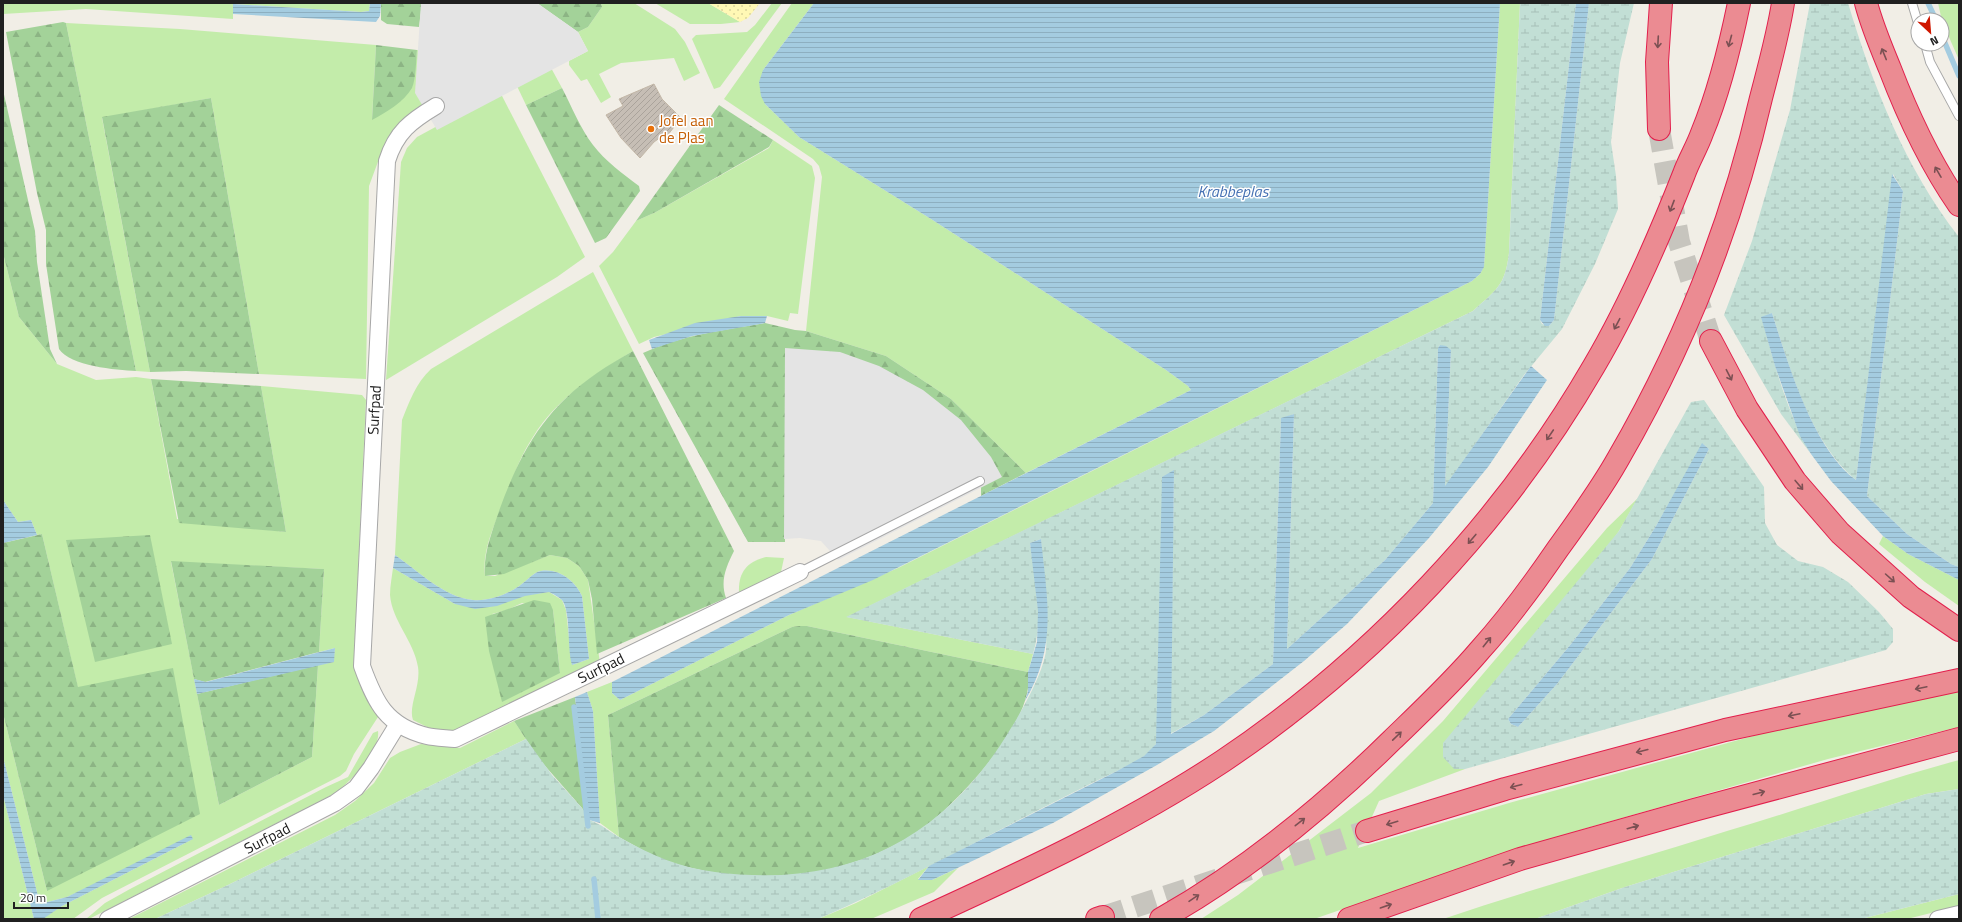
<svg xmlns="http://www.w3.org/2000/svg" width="1962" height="922" viewBox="0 0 1962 922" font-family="'Titillium Web',sans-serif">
  <defs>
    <pattern id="forest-firs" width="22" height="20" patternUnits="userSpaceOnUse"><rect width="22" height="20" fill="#a3d299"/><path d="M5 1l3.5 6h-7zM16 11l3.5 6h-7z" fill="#8cb484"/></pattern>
    <pattern id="wetland-marsh" width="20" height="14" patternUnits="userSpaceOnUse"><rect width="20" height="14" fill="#c2dfd5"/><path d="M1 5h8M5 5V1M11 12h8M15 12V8" fill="none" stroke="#a6bfb7"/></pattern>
    <pattern id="sand-dots" width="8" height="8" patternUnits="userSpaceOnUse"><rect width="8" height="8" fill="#fff8b5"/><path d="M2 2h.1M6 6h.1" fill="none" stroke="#dad49b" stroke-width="1.8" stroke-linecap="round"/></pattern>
    <pattern id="water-rules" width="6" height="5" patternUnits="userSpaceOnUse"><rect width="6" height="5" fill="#a4cce0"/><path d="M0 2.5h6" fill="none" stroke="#8dafc0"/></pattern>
    <pattern id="building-hatch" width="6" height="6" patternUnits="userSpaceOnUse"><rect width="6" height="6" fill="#c6beb5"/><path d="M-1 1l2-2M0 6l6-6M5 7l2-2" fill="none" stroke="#aaa39b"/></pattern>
  </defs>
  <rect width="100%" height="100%" fill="#f1eee6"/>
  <g fill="#c3ecaa" fill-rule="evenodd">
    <path d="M3,3H370L369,11L361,12L233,4V19L86,9L3,14Z"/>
    <path d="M601,3H634L675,29L685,42L700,73L684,81L674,58L621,63L599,74L611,97L601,103L587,79L581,81L569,65V61L588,51L578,32L588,27L602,7Z"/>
    <path d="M655,3H708L740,22L721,24H690Z"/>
    <path d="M772,3H782L720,87L714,89L692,39L696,35L747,32L755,25Z"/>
    <path d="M792,3H814L763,70L765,104L799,137L931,219L1166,370L1188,386L1191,390L1026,473L951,399L886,356L806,331L822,177L819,166L813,159L724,99Z"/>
    <path d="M1500,3H1520L1509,253C1505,286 1497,289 1473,311L847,617L1033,654L1028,672L807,626L792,627L608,715L619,837L600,823L593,711L587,692L612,682V693L620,700L789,615L898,568L1472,281L1480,274L1484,266Z"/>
    <path d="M1938,3H1959V60L1942,21Z"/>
    <path d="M66,23L180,29L376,45L372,119L412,87L417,50L431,51L425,104L395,130L379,159L369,186L366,379L259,374L211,98L102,118L150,372L136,371Z"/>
    <path d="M550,66L562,88L526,105L516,84Z"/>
    <path d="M500,92L585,257L557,277L386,380L401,162L407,148L417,137Z"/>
    <path d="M773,140L812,166L815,178L798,314L790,313L788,321L767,316H741L654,337L639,344L599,266L613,252L636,221L656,212L769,148Z"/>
    <path d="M3,253L19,317L57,364L96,380L136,377L151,379L177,519L286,532L261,386L362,395L366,400L354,660C358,681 371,697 378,717L354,754L346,771L340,776L102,898L73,919L43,918L62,906L193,839L67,897L40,904L3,757V713L47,891L78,688L42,534L37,535L31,520L18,522L3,500ZM171,562L324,569L319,652L335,648L333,662L318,665L312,757L219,805Z"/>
    <path d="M593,272L633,351C595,374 557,398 533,437C519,458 511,483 502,506C493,528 482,552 485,576H495L550,555L567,558L579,566L588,580L600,663L468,729L437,732L413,720C408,706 421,686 418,667C414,641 392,621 390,595C390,586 392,576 393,568L455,604L549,592L562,600L566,610L572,665L589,659L582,596C575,581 559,568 541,571C533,572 524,584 516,588C506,595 485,602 473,600C445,598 417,570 395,555L402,420C409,402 416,383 431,369ZM522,603L553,610L560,673L492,614L507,610Z"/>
    <path d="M1638,498L1619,531L1454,769H1465L1379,801L1358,848L1509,803L1764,733L1959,689V727L1828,759L1580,830L1479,862L1314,919H1201L1238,895L1371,793L1443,721L1607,528Z"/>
    <path d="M1883,536L1908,554L1959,580V606L1925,582L1879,544Z"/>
    <path d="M766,557L784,558L781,572L770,579L739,593C738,572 747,562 766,557Z"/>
    <path d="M514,721L526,739L228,885L155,919H129L335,815L355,801L374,783L390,758L400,752L421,744L460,748Z"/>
    <path d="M378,731C381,751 349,783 334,794L89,919H86L105,903L130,889L326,787L348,777L373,733Z"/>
    <path d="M1959,760V789L1926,794L1625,887L1535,919H1443C1537,887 1633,861 1727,831C1805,808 1881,781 1959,760Z"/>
    <path d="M3,795L34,919H4Z"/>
    <path d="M929,866L918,879L932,880L958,868L934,892L871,919H818L856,903Z"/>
    <path d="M1959,894V906L1907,919H1861Z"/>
  </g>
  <g fill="url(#forest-firs)">
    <path d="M381,3H422L419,27L387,24L381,20Z"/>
    <path d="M537,3H601L602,7L588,27L578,32Z"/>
    <path d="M63,22L66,23L136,371C116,370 70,366 59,349L46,264V230L37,193L6,32Z"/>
    <path d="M376,45L417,50C416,60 416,79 412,88C404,102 385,113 372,120Z"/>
    <path d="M562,88C572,107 580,128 593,145C605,161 623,174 639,186L640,191L606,238L595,243L526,105Z"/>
    <path d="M3,90L35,231L37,262L50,349L57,364L19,317L3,253Z"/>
    <path d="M211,98L259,374L186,371L150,372L102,117Z"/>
    <path d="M719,105L773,140L769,147L656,212L636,221Z"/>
    <path d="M765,323L795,330L806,331L886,356L951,399L1026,473L981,496V473L785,524V542H748L643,353C681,335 724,330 765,323Z"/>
    <path d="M633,351L734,551C726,567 720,581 726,598L597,654L592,599L588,580L579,566L567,558L550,555L504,574L485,576C483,554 492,532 499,511C520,453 544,409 597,373C608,365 621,358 633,351Z"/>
    <path d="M151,379L261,386L286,532L179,523Z"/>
    <path d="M42,534L78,687L173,668L200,814L47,891L3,713V543Z"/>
    <path d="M150,535L172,644L95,662L66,540Z"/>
    <path d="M171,561L324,569L319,652L205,682L194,679Z"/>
    <path d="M534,600L550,603L553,610L560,673L502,702L489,651L485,617Z"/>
    <path d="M799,626H807L1028,672C1028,678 1029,686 1027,693C1022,719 998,752 980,773C965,790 949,807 931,822C858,878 757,890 670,862C652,856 635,846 619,837L608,715L792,627Z"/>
    <path d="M318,665L312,757L219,805L197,694Z"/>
    <path d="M575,697L589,820L582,808L539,759L514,721Z"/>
  </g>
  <g fill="url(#wetland-marsh)" fill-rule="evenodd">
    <path d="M1520,3H1576L1540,320L1542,324L1549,326L1554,320L1589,3H1634L1620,63L1611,142L1616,176L1618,209L1595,264L1562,329L1524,375L1445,487L1451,350L1440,345L1438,348L1433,503L1385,560L1287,649L1294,414L1281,419L1273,664L1204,715L1170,734L1174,471L1163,477L1158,739C1154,755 1130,764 1117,771C1016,819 920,875 818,919H155L228,885L526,739L552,775L582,808L589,820C602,824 609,832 621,838C651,855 681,868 715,872C845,889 944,841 1011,728C1023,709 1044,671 1046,650C1047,639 1045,626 1045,615C1043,590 1042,564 1041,539L1030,543C1035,579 1044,618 1033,654L846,617L1473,311C1497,289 1505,286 1509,253Z"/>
    <path d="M1810,3H1848C1873,86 1905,168 1959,237V567L1951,564L1907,534L1867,496L1903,191L1893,174L1856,480C1810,442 1790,369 1772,313L1762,318C1774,364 1787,412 1811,454L1781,414L1724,315L1752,241L1790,110Z"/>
    <path d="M1704,400L1764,487L1765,523L1777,545L1798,561L1823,567L1848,582L1879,612L1893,629V642L1886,650L1465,769H1454L1443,757V743L1619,531L1691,402ZM1703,444L1709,449L1652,559L1557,684L1518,727L1511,724L1508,719L1571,644L1630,568L1656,526Z"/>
    <path d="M1959,789V894L1861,919H1535L1625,887L1926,794Z"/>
  </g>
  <path fill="url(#sand-dots)" d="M708,3H760L748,18L740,22Z"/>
  <g fill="#e4e4e4">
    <path d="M421,3H537L578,32L588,51L437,130L415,93Z"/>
    <path d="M785,348L840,352L879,366L923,390L961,420L991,457L1002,477L838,560L821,541L800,538L784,539Z"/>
  </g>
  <g fill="url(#water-rules)">
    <path d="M370,3H381L380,16L376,22L233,14V4L361,12L369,11Z"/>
    <path d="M814,3H1500L1484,267L1480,274L1472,281L873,580L789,615L620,700L612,693V682L1191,390L1188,386L1166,370L931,219L799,137L765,104L761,96L759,82L763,70Z"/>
    <path d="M1576,3H1589L1554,320L1549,326H1545L1540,320Z"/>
    <path d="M1892,174L1903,191L1867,496L1907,534L1951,564L1959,567V580L1908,554L1883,536L1831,481L1811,454L1800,436L1775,366L1761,317L1772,313C1788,363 1813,449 1856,480Z"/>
    <path d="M741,316H767L765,323L692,336L652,349L649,340L695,323Z"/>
    <path d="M1440,345L1446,346L1451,350L1445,486L1531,366L1547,380L1488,467L1429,538L1347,624L1304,661L1214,731L1157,765L1053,823L932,880H918L929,866L1117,771L1144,756L1156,744L1162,477L1174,470L1171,734L1204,715L1273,664L1281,418L1294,414L1287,649L1385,560L1433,503L1438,348Z"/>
    <path d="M1702,443L1709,449L1652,559L1557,684L1518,727L1511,724L1508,719L1571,644L1630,568L1656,526Z"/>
    <path d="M3,500L18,522L31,520L37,535L3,543Z"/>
    <path d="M1041,539C1047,599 1058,646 1025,701L1028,691V672L1037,642L1038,611L1030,543Z"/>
    <path d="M395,555C417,570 445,598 473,600C485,602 506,595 516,588C524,584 533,572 541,571C559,568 575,581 582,596L589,659L572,665C567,649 571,612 562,600C559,597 553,594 549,592L525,596L497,606L475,609L455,604L393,568Z"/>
    <path d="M335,648L334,662L197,694L194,679L206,682Z"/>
    <path d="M587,692L593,711L600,823L589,820L575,697Z"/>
    <path d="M3,757L40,904L67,897L191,835L193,839L62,906L43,919H34L3,795Z"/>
  </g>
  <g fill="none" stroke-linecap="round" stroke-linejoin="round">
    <g stroke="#a4cce0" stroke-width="5.5">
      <path d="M1928,3L1936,20"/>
      <path d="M1942,36L1959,76"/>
      <path d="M574,707L588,826"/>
      <path d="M594,879L598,919"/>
    </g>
  </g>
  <path fill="url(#building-hatch)" stroke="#c3b7a7" d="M654,84L662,99L681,118L667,136L665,134L654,142L640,158L621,138L606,115L623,106L619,99Z"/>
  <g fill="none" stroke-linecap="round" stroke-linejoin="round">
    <g stroke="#c7c5be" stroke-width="22" stroke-dasharray="22 11" stroke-linecap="butt">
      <path d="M1659,129L1679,242L1711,341"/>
      <path d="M1103,917L1367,831"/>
    </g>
    <defs>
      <g id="lane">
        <path d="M1912,3L1918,23"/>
        <path d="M1925,44L1930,62L1959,116"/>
        <path d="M800,572L980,481"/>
      </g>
      <g id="street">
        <path d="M436,106C411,121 396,132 387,161L362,666C375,702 386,726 427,736C435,738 446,738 455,739L800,572"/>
        <path d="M108,919L335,803L356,788L371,768L398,724"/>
        <path d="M1938,919L1959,914"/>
      </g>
      <g id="highway">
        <path d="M1866,3C1872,26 1881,47 1890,69C1908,116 1930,163 1959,205"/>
        <path d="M1659,129L1657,62L1661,3"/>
        <path d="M1711,341L1747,409L1795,481L1840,533L1911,597L1959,630"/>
        <path d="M1367,831L1505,789L1725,730L1959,680"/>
        <path d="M921,919C1024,872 1128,824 1223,761C1373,660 1503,523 1594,366C1630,305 1658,240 1684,174C1689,160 1697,147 1702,133C1719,92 1730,47 1739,3"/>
        <path d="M1097,919L1103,917"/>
        <path d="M1161,919C1246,871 1323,808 1392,740C1422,711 1453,682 1480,650C1508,619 1533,585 1557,550C1578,521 1600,491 1618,459C1683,347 1732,224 1761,98C1769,67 1778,35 1783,3"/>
        <path d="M1349,919L1520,859L1694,810L1959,739"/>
      </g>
    </defs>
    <use href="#lane" stroke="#a7a7a7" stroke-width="10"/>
    <use href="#street" stroke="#a7a7a7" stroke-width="18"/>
    <use href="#highway" stroke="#e21f4c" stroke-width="24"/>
    <use href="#lane" stroke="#fff" stroke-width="8"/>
    <use href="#street" stroke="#fff" stroke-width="16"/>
    <use href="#highway" stroke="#eb8b92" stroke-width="22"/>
  </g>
  <defs><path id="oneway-shaft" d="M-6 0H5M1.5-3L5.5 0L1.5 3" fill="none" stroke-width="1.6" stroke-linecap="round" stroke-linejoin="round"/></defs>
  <g stroke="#7b5053">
    <use href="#oneway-shaft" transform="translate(1730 41) rotate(105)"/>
    <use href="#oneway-shaft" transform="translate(1658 42) rotate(93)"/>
    <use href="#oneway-shaft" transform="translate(1884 54) rotate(-112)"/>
    <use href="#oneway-shaft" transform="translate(1938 172) rotate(-120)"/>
    <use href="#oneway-shaft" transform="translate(1672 206) rotate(111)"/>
    <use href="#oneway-shaft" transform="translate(1617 324) rotate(118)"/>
    <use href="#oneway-shaft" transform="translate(1729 375) rotate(63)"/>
    <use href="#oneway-shaft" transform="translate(1550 435) rotate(124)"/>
    <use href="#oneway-shaft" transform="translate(1799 485) rotate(50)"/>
    <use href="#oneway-shaft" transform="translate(1472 539) rotate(130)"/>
    <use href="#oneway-shaft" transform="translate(1890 578) rotate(42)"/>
    <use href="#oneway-shaft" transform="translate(1487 642) rotate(-51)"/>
    <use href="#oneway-shaft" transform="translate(1921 688) rotate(168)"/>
    <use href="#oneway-shaft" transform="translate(1794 715) rotate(168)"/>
    <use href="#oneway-shaft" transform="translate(1397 736) rotate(-44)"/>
    <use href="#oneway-shaft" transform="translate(1642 751) rotate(166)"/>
    <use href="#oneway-shaft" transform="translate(1516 786) rotate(165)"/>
    <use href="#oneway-shaft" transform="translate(1759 793) rotate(-15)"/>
    <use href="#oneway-shaft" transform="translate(1300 822) rotate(-38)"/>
    <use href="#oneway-shaft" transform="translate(1392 823) rotate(163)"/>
    <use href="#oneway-shaft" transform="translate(1633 827) rotate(-16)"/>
    <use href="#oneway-shaft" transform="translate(1509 863) rotate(-19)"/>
    <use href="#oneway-shaft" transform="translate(1194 898) rotate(-34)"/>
    <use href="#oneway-shaft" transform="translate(1386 906) rotate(-19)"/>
  </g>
  <circle fill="#e8710a" stroke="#fff" stroke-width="1.5" cx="651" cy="129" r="4"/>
  <g text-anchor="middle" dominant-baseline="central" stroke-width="3" stroke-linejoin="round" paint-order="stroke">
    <g font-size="15" fill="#c56008" stroke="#fff" text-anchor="start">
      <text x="659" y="120">Jofel aan<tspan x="659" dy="17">de Plas</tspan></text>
    </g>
    <g font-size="15" fill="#202020" stroke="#fff">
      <text transform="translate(374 410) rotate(-87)">Surfpad</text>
      <text transform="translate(601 668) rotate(-26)">Surfpad</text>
      <text transform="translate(267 838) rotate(-27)">Surfpad</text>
    </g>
    <g font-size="16" font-style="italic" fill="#4772b4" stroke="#fff">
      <text x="1233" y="191">Krabbeplas</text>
    </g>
  </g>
  <rect width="1962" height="922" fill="none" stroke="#202020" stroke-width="8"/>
  <g transform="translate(1930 32) rotate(154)"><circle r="19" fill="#ffffff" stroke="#a6a6a6"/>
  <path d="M0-3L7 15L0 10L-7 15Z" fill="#cf1700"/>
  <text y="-6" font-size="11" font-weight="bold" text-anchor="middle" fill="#202020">N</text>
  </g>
  <path d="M14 902v6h54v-6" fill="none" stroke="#202020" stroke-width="2"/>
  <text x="20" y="902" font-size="12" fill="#202020" stroke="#ffffff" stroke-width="3" paint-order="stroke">20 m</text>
</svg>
